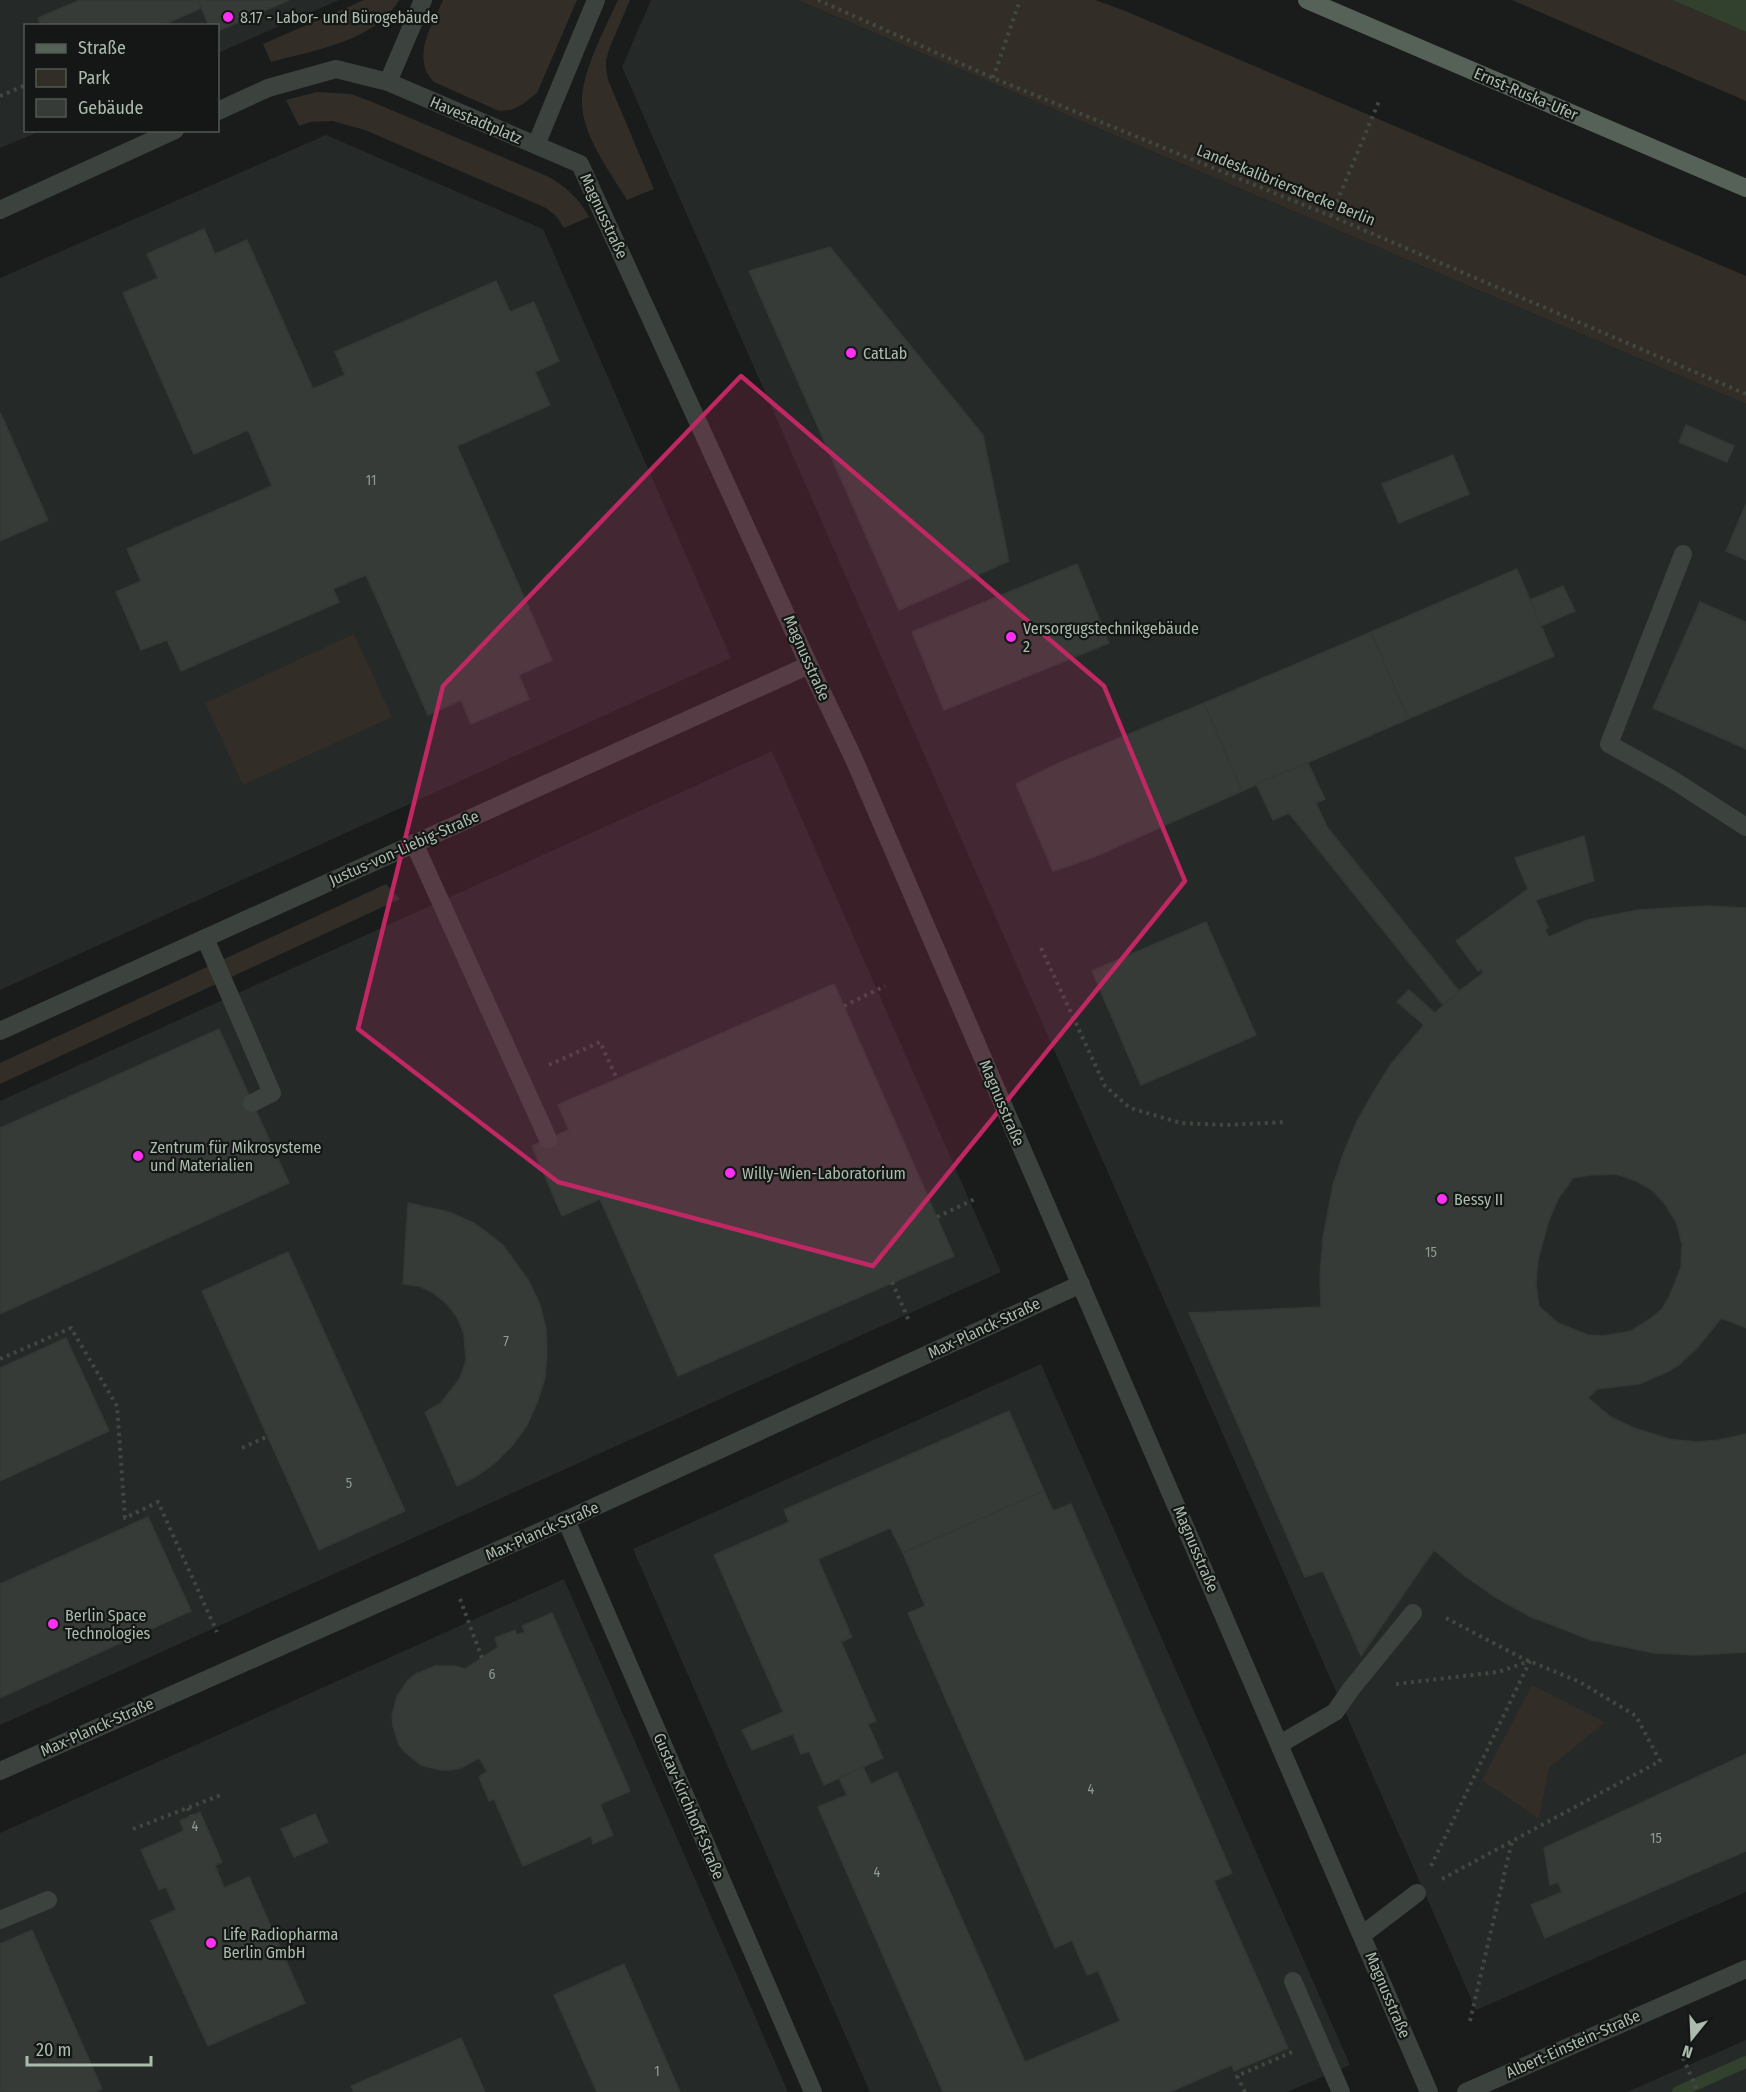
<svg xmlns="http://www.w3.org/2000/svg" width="1746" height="2092" viewBox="0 0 1746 2092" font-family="'Fira Sans Condensed',sans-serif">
  <rect width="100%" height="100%" fill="#191c1a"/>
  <g fill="#252927">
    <path d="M0,0H339L218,53V26H26V130L41,131L0,148Z"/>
    <path d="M651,0H797L1746,404V1892L1476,2010L622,67Z"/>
    <path d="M326,135L543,229L731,658L0,990V278Z"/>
    <path d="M772,751L1001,1272L0,1725V1101Z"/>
    <path d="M1041,1364L1350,2065L1287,2092H870L633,1549Z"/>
    <path d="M564,1579L788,2092H0V1833Z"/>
    <path d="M1746,2040V2092H1627Z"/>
  </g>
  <g fill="#322d27">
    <path d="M364,0H399C375,42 313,50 271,62L263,44Z"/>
    <path d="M443,0H577L537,93L523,104L511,110L499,111L434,82C410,57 432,26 443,0Z"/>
    <path d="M618,0H630L610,47L606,60V68L608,80L654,189L627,200C611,173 583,137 582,104C581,72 605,29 618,0Z"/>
    <path d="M797,0H1095L1123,10L1746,276V404Z"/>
    <path d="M1512,0H1672L1746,32V101Z"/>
    <path d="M317,92L351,94L370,101L547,176C565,186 579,198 589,217L564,228L556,216L546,208L365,130L332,121L310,122L299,126L286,100Z"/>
    <path d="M354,634L392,717L243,785L205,703Z"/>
    <path d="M386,884L400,899L0,1084V1063Z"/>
    <path d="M1532,1685L1605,1722L1549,1768L1539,1819L1482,1780Z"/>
  </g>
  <path fill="#31412e" d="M1672,0H1746V32Z"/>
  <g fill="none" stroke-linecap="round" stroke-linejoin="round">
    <path stroke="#31412e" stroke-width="12" d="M1678,2092L1746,2062"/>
  </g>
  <g fill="#363b38" stroke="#333835" stroke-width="1.5" fill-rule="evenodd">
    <path d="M80,0H198L201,8L161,26H41L38,18Z"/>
    <path d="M198,0H289L218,31V26H209Z"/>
    <path d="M204,229L215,254L247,240L313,389L345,375L335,352L496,281L510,312L534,302L559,361L535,372L550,405L457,446L552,660L519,675L529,699L471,724L461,700L428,715L366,575L333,589L339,602L181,671L167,640L141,650L116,592L141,581L127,549L272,486L248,430L194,454L123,293L158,278L147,254Z"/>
    <path d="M830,247L983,435L1009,561L899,610L749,271Z"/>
    <path d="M0,412L48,520L0,541Z"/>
    <path d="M1686,425L1734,446L1727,462L1679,442Z"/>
    <path d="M1453,455L1469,494L1399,523L1382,484Z"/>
    <path d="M1746,504V560L1726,551Z"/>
    <path d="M1077,564L1109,643L944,710L912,632Z"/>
    <path d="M1517,569L1554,656L1408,719L1371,632Z"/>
    <path d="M1563,586L1575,611L1541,626L1530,600Z"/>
    <path d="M1700,602L1746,622V749L1653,708Z"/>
    <path d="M1371,632L1408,719L1242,791L1204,703Z"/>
    <path d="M1204,703L1242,791L1094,857L1053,871L1016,784L1059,763Z"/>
    <path d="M1308,763L1325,799L1316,803L1327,827L1459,991L1443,1005L1289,813L1273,820L1256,784Z"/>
    <path d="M1584,836L1594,881L1536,900L1548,928L1545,930L1549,937L1587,920L1638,910L1704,906L1746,908V1328L1721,1318L1698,1347L1680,1364L1669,1371L1639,1384L1597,1389L1588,1398L1611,1417L1634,1428L1669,1439L1696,1442L1719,1440L1746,1434V1652L1696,1655L1654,1653L1591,1640L1529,1616L1495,1597L1465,1576L1434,1550L1361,1656L1323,1571L1305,1577L1189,1313L1321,1307L1320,1275L1323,1238L1333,1185L1344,1152L1357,1121L1374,1091L1391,1064L1424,1025L1397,1002L1409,990L1435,1013L1459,991L1483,973L1481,969L1478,971L1456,941L1528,889L1515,858ZM1616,1174L1636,1181L1652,1190L1665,1204L1676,1222L1682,1244L1681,1267L1670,1295L1662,1309L1650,1319L1631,1331L1603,1336L1588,1335L1558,1323L1539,1306L1536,1283L1538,1260L1548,1223L1558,1199L1573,1178L1590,1175Z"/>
    <path d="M1206,922L1256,1035L1141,1085L1092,971Z"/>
    <path d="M834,984L954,1256L678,1376L600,1199L562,1216L532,1146L569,1130L558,1105Z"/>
    <path d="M219,1029L289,1183L0,1314V1128Z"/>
    <path d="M408,1203L449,1212L474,1223L502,1244L529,1281L540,1305L546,1328L547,1354L545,1378L537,1403L526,1427L511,1447L495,1463L475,1477L457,1486L425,1412L441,1403L460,1378L466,1361L464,1334L457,1317L447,1304L432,1292L419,1286L403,1284Z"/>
    <path d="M288,1252L405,1511L319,1550L202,1291Z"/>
    <path d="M66,1338L109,1431L0,1481V1368Z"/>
    <path d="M1009,1411L1044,1491L903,1553L890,1528L818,1559L852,1637L841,1642L876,1721L868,1724L883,1758L824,1785L809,1751L801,1754L793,1734L752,1750L742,1730L783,1712L714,1555L789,1522L784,1510Z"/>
    <path d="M1044,1491L1053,1511L1071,1504L1232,1873L1214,1881L1288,2048L1234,2071L1232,2065L1170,2092H943L818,1807L847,1795L839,1778L863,1767L871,1784L897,1772L1025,2062L1120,2021L1098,1971L1087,1975L1072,1940L1055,1948L908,1613L925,1606L903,1553Z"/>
    <path d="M148,1517L191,1611L0,1698V1584Z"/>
    <path d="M552,1613L630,1791L600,1804L613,1835L593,1844L591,1836L523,1866L494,1799L489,1801L479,1777L487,1771L479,1758L461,1768L451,1770H441L421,1765L406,1753L399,1745L393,1726L392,1716L397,1696L408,1680L416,1674L435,1666H455L465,1669L498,1647L495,1638L515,1630L517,1635L525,1632L522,1626Z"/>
    <path d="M1746,1754V1851L1545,1938L1531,1905L1562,1892L1558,1882L1550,1885L1544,1848Z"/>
    <path d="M200,1812L222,1862L215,1865L224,1888L249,1877L305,2003L208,2046L151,1921L176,1910L166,1887L159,1890L141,1850L184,1831L180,1821Z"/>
    <path d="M315,1814L328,1842L294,1857L281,1829Z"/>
    <path d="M32,1930L102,2089L96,2092H0V1944Z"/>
    <path d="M624,1964L680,2092H597L554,1995Z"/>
    <path d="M461,2038L485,2092H354L351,2086Z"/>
  </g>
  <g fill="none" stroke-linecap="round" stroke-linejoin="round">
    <g stroke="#404841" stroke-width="4" stroke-dasharray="3 4.5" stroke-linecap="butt">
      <path d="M818,0L993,78L1331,216L1746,394"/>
      <path d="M993,78L1020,0"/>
      <path d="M0,96L26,85"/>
      <path d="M1331,216L1379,101"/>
      <path d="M1041,948L1105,1086L1130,1108L1181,1123L1225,1125L1287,1122"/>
      <path d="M844,1006L885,986"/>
      <path d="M549,1065L600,1042L617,1079"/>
      <path d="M937,1217L977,1198"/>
      <path d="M892,1282L909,1321"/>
      <path d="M0,1359L71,1328L117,1406L125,1518L158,1502L217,1632"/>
      <path d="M242,1448L268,1436"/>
      <path d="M460,1599L482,1658"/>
      <path d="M1396,1684L1498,1672L1530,1661"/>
      <path d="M188,1808L191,1816"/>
      <path d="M133,1829L221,1795"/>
      <path d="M1431,1866L1530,1661"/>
      <path d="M1442,1879L1660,1761L1636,1716L1580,1682L1522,1658L1442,1616"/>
      <path d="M1470,2021L1512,1841"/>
      <path d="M1683,2058L1698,2092"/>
      <path d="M1245,2092L1237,2076L1292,2052"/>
    </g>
    <g stroke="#3c433e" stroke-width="18">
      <path d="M1683,554L1609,744L1670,778L1746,827"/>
      <path d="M414,843L548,1139"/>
      <path d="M205,938L272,1093L252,1103"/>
      <path d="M1280,1744L1335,1712L1351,1689L1413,1613"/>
      <path d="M0,1920L48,1900"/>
      <path d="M1362,1935L1417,1893"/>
      <path d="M1293,1981L1341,2092"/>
    </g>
    <g stroke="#3c433e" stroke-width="18">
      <path d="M388,82L423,0"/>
      <path d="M218,111L268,88L336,69L388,82L580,164L809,665L853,757L1429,2092"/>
      <path d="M536,145L596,0"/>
      <path d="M0,210L175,130"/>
      <path d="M0,1031L809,665"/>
      <path d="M566,1520L813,2092"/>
      <path d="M0,1771L566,1520L1081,1284"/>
      <path d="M1466,2092L1746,1969"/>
    </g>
    <path stroke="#566158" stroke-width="18" d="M1307,0L1746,188"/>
  </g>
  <path fill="#c02863" fill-opacity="0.2" stroke="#c02863" stroke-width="4.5" stroke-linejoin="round" d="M741,376L1104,686L1185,881L873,1266L558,1182L358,1029L443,686Z"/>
  <g fill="#ff2ff3" stroke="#141715" stroke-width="2">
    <circle cx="228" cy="17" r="6"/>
    <circle cx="851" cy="353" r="6"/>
    <circle cx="1011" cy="637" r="6"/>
    <circle cx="138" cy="1156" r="6"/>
    <circle cx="730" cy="1173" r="6"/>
    <circle cx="1442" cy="1199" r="6"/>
    <circle cx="53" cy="1624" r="6"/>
    <circle cx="211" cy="1943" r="6"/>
  </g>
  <g text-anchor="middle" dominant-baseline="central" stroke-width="4.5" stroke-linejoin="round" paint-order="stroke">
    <g font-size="14" fill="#8e9c90">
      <text x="371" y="480">11</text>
      <text x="1431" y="1252">15</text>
      <text x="506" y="1341">7</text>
      <text x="349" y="1483">5</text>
      <text x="492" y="1674">6</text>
      <text x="1091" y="1789">4</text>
      <text x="195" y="1826">4</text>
      <text x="1656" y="1838">15</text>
      <text x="877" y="1872">4</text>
      <text x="657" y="2071">1</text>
    </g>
    <g font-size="16" fill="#abbcad" stroke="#141715" text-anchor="start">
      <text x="240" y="17">8.17 - Labor- und Bürogebäude</text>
      <text x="863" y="353">CatLab</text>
      <text x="1023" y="628">Versorgugstechnikgebäude<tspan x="1023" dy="18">2</tspan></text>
      <text x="150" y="1147">Zentrum für Mikrosysteme<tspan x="150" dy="18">und Materialien</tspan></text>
      <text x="742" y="1173">Willy-Wien-Laboratorium</text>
      <text x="1454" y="1199">Bessy II</text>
      <text x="65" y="1615">Berlin Space<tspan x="65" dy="18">Technologies</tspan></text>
      <text x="223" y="1934">Life Radiopharma<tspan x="223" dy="18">Berlin GmbH</tspan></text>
    </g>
    <g font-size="16" fill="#abbcad" stroke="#141715">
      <text transform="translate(1526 94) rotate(23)">Ernst-Ruska-Ufer</text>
      <text transform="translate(476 120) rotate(23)">Havestadtplatz</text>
      <text transform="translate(1286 185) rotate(22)">Landeskalibrierstrecke Berlin</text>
      <text transform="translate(604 216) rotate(65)">Magnusstraße</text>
      <text transform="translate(807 658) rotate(66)">Magnusstraße</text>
      <text transform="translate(404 848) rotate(-24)">Justus-von-Liebig-Straße</text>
      <text transform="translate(1002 1103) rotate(67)">Magnusstraße</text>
      <text transform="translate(984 1328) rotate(-25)">Max-Planck-Straße</text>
      <text transform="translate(542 1531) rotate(-24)">Max-Planck-Straße</text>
      <text transform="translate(1196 1549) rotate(67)">Magnusstraße</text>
      <text transform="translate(97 1727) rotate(-24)">Max-Planck-Straße</text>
      <text transform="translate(689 1806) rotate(67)">Gustav-Kirchhoff-Straße</text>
      <text transform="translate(1388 1995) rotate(67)">Magnusstraße</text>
      <text transform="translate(1573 2044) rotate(-24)">Albert-Einstein-Straße</text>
    </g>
  </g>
  <rect x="24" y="24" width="195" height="108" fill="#141715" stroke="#505952" stroke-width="1.5"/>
  <rect x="36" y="44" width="30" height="9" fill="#566158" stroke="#505952" stroke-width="1.5"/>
  <text x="78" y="54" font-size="18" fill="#abbcad">Straße</text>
  <rect x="36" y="69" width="30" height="18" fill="#322d27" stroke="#505952" stroke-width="1.5"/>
  <text x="78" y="84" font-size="18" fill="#abbcad">Park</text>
  <rect x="36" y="99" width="30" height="18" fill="#363b38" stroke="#505952" stroke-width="1.5"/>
  <text x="78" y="114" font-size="18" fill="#abbcad">Gebäude</text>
  <g transform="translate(1692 2038) rotate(198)" stroke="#141715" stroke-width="4.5" paint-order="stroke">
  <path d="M0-4.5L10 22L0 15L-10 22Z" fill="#abbcad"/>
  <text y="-9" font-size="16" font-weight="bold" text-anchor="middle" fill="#abbcad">N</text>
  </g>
  <path d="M27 2056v9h124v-9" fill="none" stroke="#abbcad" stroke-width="3"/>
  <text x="36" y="2056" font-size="18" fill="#abbcad" stroke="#141715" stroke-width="4.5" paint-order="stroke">20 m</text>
</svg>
